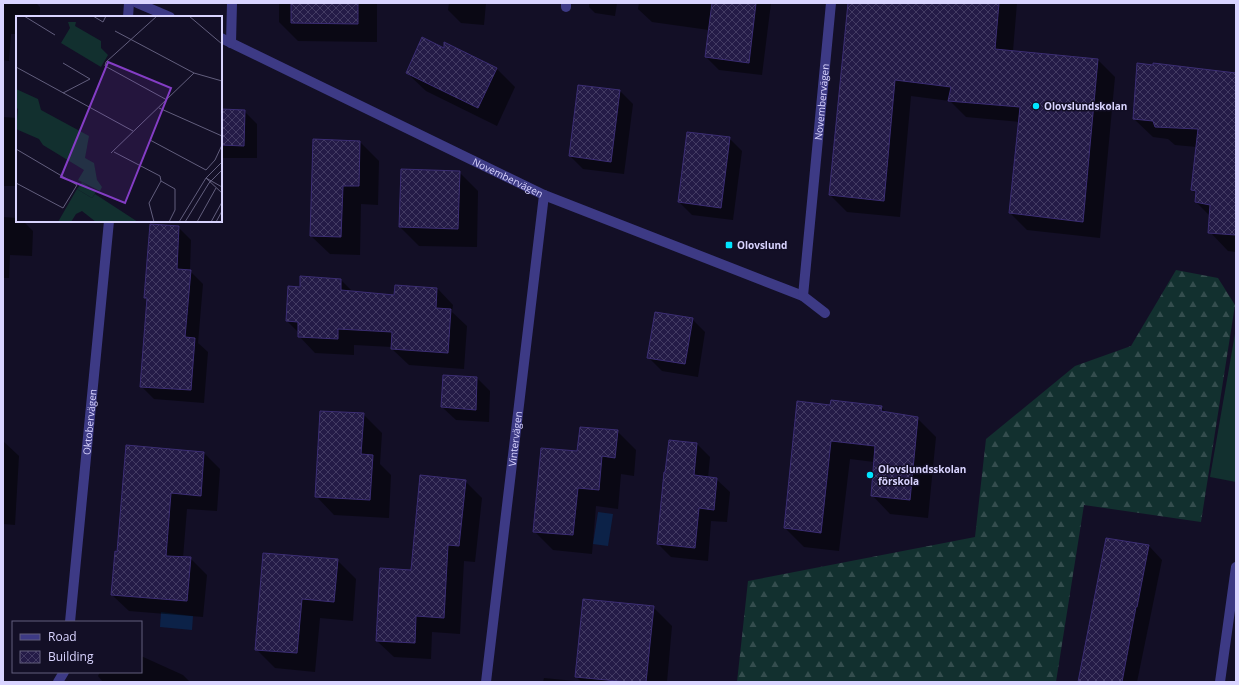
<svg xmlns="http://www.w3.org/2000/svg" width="1239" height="685" viewBox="0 0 1239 685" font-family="'Open Sans',sans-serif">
  <defs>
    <pattern id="forest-firs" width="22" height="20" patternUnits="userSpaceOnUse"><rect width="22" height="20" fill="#12302f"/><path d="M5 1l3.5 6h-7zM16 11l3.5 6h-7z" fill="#344d4e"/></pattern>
    <pattern id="building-cross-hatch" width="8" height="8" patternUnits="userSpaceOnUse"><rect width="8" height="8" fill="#241b47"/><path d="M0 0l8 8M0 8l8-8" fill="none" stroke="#433b63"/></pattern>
  </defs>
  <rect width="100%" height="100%" fill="#130f26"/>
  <path fill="url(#forest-firs)" d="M1176,270L1218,278L1235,305L1201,522L1084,505L1056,682H737L748,581L975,537L986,439L1075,366L1131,346Z"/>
  <path fill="#12302f" d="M1236,328V482L1210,477Z"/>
  <g fill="#0c2248">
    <path d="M598,512L613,514L608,546L593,544Z"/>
    <path d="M161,612L193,616L192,630L160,627Z"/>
  </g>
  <g fill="#0007">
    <path d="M3,3H36L40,7V17H17V34H11L9,61L3,60Z"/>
    <path d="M279,3H377V42L298,41L279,22Z"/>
    <path d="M449,3H486L484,25L461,23L448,10Z"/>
    <path d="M589,3H617L615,16L595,13L589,7Z"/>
    <path d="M639,3H771L762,75L719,70L706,57L709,30L652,22L638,9Z"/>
    <path d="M891,3H1017L1013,51L1098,60L1115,77L1100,238L1027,230L1010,213L1020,122L966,117L950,101L911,96L900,217L847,212L830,195Z"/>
    <path d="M445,49L496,68L515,87L497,126L426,91L407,73Z"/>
    <path d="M1236,73V252L1228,251L1210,232V216L1196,202L1197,195L1192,190L1197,147L1175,145L1168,139L1153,137L1134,119Z"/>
    <path d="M620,91L633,104L624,174L583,169L570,156Z"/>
    <path d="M221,110L244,111L257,124V158H221Z"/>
    <path d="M3,117L17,118V186H3Z"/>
    <path d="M729,138L742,151L733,220L692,215L679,202Z"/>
    <path d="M314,140L360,142L379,161L378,205L361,204L360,255L330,254L311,236Z"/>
    <path d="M459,172L478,191L477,247L419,246L400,227Z"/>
    <path d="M3,217L17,218V221H23L33,231L32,256L10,255L9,278H3Z"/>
    <path d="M178,227L191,240L190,271L203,284L198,343L208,352L204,403L154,399L141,386L148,300L145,297Z"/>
    <path d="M341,280L354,293L395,296L437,288L453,305L452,312L467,326L464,369L409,365L392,349V347L354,345V355L315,353L299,336V333L287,321L301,288Z"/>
    <path d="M692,319L705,332L698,377L662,371L649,358Z"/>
    <path d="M444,376L477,378L490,391L489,422L456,420L442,407Z"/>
    <path d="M831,406L881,407L887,413L917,418L936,437L928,518L890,514L872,495L874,462L850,459L839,551L804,547L785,528Z"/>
    <path d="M363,414L382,433L380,464L391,475L389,518L334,515L316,496Z"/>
    <path d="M617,431L636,450L634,476L621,474L618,509L596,506L592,554L553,550L534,531L578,452Z"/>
    <path d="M3,441L19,456L15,525L3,524Z"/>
    <path d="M669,441L697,444L710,457L708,478L716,479L730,492L727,522L711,521L708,561L671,557L658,544Z"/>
    <path d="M204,453L220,469L217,511L187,509L183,558H190L207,575L203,617L129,611L112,595L118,553Z"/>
    <path d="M465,481L482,498L475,562L464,561L460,634L432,632L431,659L394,657L377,641L412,571Z"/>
    <path d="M1149,546L1162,560L1137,682H1079Z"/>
    <path d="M337,560L356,579L353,621L320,618L315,672L275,668L256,649Z"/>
    <path d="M653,607L672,626L667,682H582L576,677Z"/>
    <path d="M141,656L183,675L190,682H103L98,676L100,672H141Z"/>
    <path d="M544,678L575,681L576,682H543Z"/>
  </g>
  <g fill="url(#building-cross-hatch)" stroke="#3b2d73">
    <path d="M291,3H358V24L291,23Z"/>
    <path d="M712,3H756L749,63L705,57Z"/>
    <path d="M848,3H999L995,49L1098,59L1083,222L1009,213L1020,107L948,101L951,87L895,80L884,201L829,195Z"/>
    <path d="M422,37L444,48V42L497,68L478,108L406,73Z"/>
    <path d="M1137,63L1153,65V63L1236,73V235L1208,233L1210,205L1195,202L1196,191L1191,190L1198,129L1155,127L1153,121L1133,119Z"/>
    <path d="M578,85L620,90L611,162L569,156Z"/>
    <path d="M221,109L245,110L244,146L221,145Z"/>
    <path d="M687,132L730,137L721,208L678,202Z"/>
    <path d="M313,139L360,141L359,186H343L341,237L310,236Z"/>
    <path d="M401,169L460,171L458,229L399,227Z"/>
    <path d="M150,224L179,226L177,269L191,270L185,337L195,338L191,390L140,387L147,298H144Z"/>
    <path d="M300,276L341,279V290L394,295L395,285L437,288L436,308L451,309L448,353L391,349L392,332L338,329V339L298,337V322L286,321L288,286L300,287Z"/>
    <path d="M655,312L693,318L685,364L647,358Z"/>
    <path d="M443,375L477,377L476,410L441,407Z"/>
    <path d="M831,400L882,406L881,411L918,417L910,500L871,496L875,446L831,441L821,533L784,528L797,401L830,405Z"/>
    <path d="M320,411L364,413L361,454L373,455L370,500L315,497Z"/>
    <path d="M580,427L618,430L615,458L602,456L599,490L578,488L573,535L533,532L541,448L577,451Z"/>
    <path d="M669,440L697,443L694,475L717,478L714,510L699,508L695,548L657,544L664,472H665Z"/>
    <path d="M126,445L204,452L201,496L171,493L166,556L191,557L187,601L111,595L115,551L117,552Z"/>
    <path d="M420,475L466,480L459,546L448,545L444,618L416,616L415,643L376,641L380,568L411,570Z"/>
    <path d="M1106,538L1149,545L1137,607H1136L1122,682H1078Z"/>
    <path d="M263,553L338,559L334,602L302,599L297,653L255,650Z"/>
    <path d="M583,599L654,606L646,682H628L575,677Z"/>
  </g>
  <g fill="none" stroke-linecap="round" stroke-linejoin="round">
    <g stroke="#3d3a85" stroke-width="10">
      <path d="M137,3L170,17"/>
      <path d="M566,7V3"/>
      <path d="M128,17L129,3"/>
      <path id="s1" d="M221,38L544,195L803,296L825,313"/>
      <path d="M231,43L232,3"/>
      <path id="s2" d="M803,296L831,3"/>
      <path id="s3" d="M70,622L109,221"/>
      <path d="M58,682L64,672"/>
      <path id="s4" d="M486,682L544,195"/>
      <path d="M1220,682L1236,567"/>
    </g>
  </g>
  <g fill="#00e5ff" stroke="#130f26" stroke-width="1.5">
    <circle cx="1036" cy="106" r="4"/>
    <rect x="725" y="241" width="8" height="8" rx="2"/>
    <circle cx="870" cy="475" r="4"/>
  </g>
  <g text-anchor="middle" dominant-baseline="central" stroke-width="3" stroke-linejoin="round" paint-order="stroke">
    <g font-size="10" fill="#d9d4ff" stroke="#130f26">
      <text stroke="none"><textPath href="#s2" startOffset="195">Novembervägen</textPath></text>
      <text stroke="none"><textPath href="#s1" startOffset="319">Novembervägen</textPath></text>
      <text stroke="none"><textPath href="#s3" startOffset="201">Oktobervägen</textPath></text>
      <text stroke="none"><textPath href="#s4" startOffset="245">Vintervägen</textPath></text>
    </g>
    <g font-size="10" font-weight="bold" fill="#d9d4ff" stroke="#130f26" text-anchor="start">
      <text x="1044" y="106">Olovslundskolan</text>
      <text x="737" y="245">Olovslund</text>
      <text x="878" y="469">Olovslundsskolan<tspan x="878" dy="12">förskola</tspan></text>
    </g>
  </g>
  <g transform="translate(16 16)">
    <rect width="206" height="206" fill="#130f26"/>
    <path d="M52,6H60L59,10L85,25V32L92,39L85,51L45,27L54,12ZM0,73L22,83L25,94L73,120L69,142L78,147L81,164L86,171L84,175L62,164L68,154L27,129L23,123L0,113L2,93L0,91ZM61,173L76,182L79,178L122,206H80L66,195L60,198L55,206H42Z" fill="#12302f"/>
    <path d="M66,166L80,176L76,182L61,173Z" fill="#12302f"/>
    <path fill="none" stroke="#625e7d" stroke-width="1" d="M8,0L39,19M77,0L87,6L90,0M141,0L90,46L89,50L151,84M173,0L206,28M99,15L178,57L206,65M47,47L74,63M0,51L117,115M47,77L74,63M143,92L206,120M134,124L190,154L199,144L206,129M0,133L61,169L47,192L0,167M98,136L144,160L145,165L159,173V194L153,206M95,137L178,57M190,162L206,177M190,162L206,171M138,206L133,187L145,165M163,206L190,162L206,146M169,206L193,167L206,154M181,206L200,172M195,206L206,186M200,206L206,195"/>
    <path fill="#843dc5" fill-opacity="0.15" stroke="#843dc5" stroke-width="2" d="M92,46L155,72L109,187L45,161Z"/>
    <rect width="206" height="206" fill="none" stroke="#d9d4ff" stroke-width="2"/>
  </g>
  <rect width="1239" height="685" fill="none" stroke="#d9d4ff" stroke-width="8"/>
  <rect x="12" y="621" width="130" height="52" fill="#130f26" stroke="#625e7d"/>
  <rect x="20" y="634" width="20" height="6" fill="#3d3a85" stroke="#625e7d"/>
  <text x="48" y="641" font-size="12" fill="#d9d4ff">Road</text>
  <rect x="20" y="651" width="20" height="12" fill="url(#building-cross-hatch)" stroke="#625e7d"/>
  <text x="48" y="661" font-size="12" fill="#d9d4ff">Building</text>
</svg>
